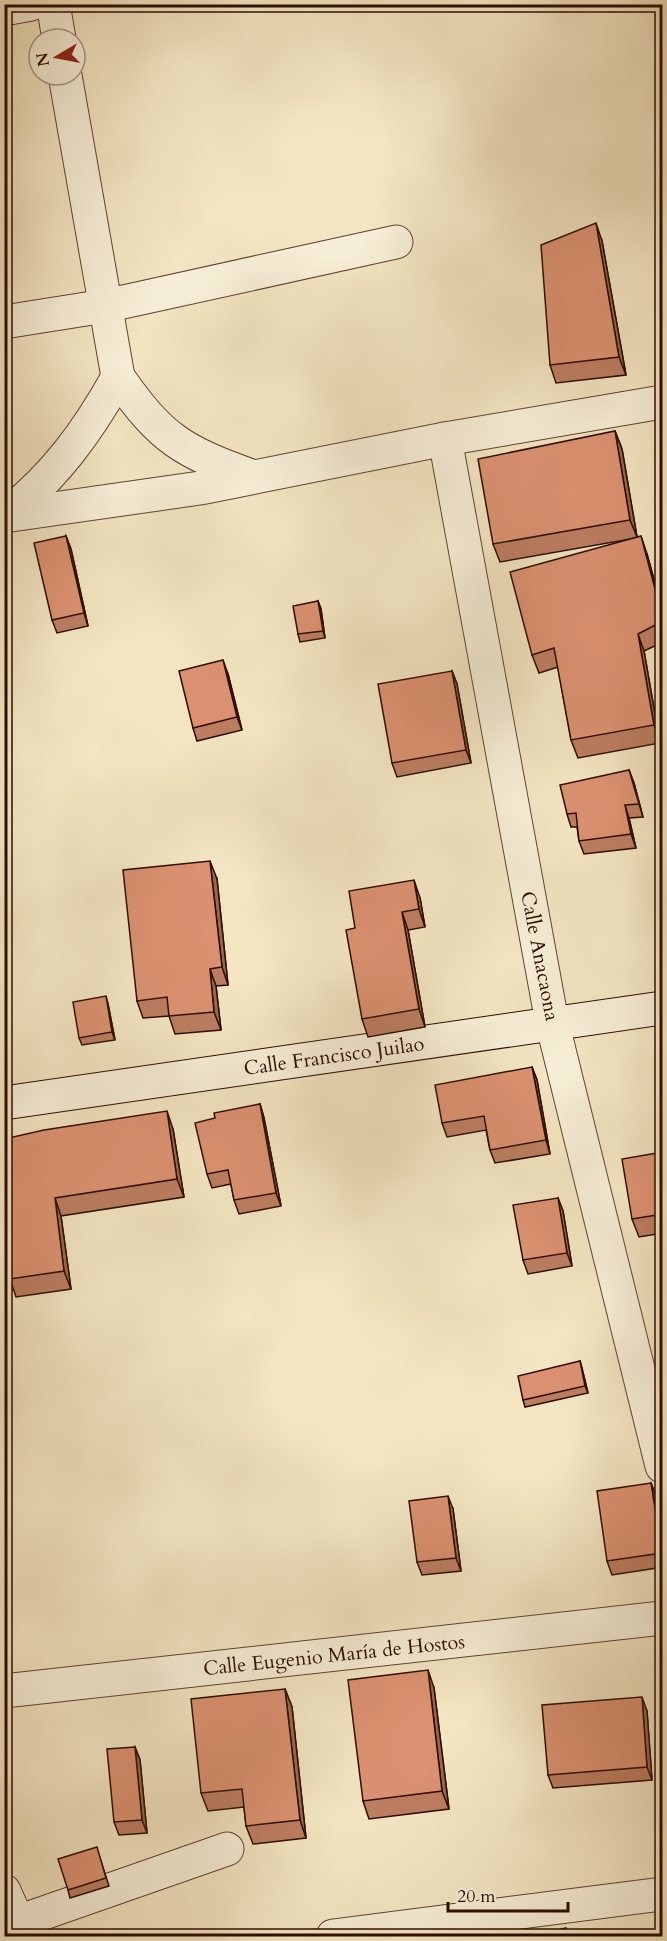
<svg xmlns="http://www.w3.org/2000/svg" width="667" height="1941" viewBox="0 0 667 1941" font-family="Cardo,serif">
  <rect width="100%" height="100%" fill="#f3e5c2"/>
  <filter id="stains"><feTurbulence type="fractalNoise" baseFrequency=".00333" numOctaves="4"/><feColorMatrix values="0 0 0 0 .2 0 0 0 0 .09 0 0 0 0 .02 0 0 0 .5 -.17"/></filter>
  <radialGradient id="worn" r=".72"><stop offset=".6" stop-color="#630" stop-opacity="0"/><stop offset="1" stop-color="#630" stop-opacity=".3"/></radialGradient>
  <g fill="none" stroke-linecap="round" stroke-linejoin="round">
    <defs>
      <g id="street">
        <path d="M53,4L59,39"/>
        <path d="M4,9L31,4"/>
        <path d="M65,75L118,377C162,440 182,451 254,477"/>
        <path d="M4,322L105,306L396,242"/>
        <path d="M445,439L552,1022L662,1466"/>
        <path d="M4,516L200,488L445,439L662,402"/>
        <path d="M4,516C54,478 88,431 118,377"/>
        <path d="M4,1691L662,1618"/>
        <path d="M4,1891L24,1936"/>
        <path d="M18,1922L227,1849"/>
        <path d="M333,1936L662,1894"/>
      </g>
      <path id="secondary" d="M4,1103L662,1008"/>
    </defs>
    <use href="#street" stroke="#5e4331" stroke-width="35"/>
    <use href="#secondary" stroke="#2c0d01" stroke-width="35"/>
    <use href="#street" stroke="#f7eed7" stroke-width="33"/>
    <use href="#secondary" stroke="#f7eed7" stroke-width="33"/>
  </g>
  <g fill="#bc7d61" stroke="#2c0d01" stroke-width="1.5">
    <path d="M602,241L626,375L556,383L550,365Z"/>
    <path d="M615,431L622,449L637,537L647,554L663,612V642L644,651L660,743L578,758L571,740L558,667L539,673L532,655L636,538L500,562L493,544Z"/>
    <path d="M66,536L71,549L88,626L57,633L52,620Z"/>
    <path d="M318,601L321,609L325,638L300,642L298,634Z"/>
    <path d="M452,671L457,684L471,763L397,777L392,763Z"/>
    <path d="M228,674L242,730L197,741L193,728Z"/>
    <path d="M629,770L634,783L643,817L629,818L636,848L584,854L579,841L577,827H571L567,814Z"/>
    <path d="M217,879L228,985L216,986L221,1030L175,1034L169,1016L143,1018L137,1001Z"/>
    <path d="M420,898L425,927L408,930L425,1027L368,1037L362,1019L355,928Z"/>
    <path d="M108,1004L115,1040L82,1045L79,1038Z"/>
    <path d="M532,1067L537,1080L550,1154L495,1163L490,1150L486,1130L447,1137L442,1123Z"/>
    <path d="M260,1104L264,1118L281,1206L239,1214L234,1200L231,1184L212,1188L207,1174L215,1118Z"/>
    <path d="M173,1129L184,1197L61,1216L71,1289L16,1297L10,1279L4,1139Z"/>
    <path d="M663,1152V1233L639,1237L632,1219Z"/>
    <path d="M558,1198L563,1211L572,1266L528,1274L523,1260Z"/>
    <path d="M580,1361L588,1393L525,1407L523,1400Z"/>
    <path d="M651,1483L656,1496L663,1536V1567L612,1575L607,1561Z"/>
    <path d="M453,1509L461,1571L422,1575L417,1562Z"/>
    <path d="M434,1688L449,1809L369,1819L363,1801Z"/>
    <path d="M285,1689L292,1707L306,1838L253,1844L246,1826L244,1807L208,1811L201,1793Z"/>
    <path d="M647,1711L652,1780L553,1788L548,1775Z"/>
    <path d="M135,1747L140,1760L147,1833L119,1835L114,1822Z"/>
    <path d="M99,1855L109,1886L70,1898L68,1890Z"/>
  </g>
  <g fill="#99664f" stroke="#2c0d01" stroke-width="1.5">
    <path d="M596,223L602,241L626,375L619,357Z"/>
    <path d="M615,431L622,449L637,537L630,520Z"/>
    <path d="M66,536L71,549L88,626L84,613Z"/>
    <path d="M641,536L647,554L663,612V619Z"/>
    <path d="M318,601L321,609L325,638L323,631Z"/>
    <path d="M638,634L644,651L660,743L654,725Z"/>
    <path d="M223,660L228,674L242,730L237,717Z"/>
    <path d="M452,671L457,684L471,763L466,750Z"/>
    <path d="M629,770L634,783L643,817L639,804Z"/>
    <path d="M625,805L629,818L636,848L631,834Z"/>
    <path d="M210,861L217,879L228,985L222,967Z"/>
    <path d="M414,880L420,898L425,927L419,909Z"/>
    <path d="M402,912L408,930L425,1027L419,1009Z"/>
    <path d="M210,969L216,986L221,1030L214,1012Z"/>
    <path d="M106,996L108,1004L115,1040L112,1032Z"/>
    <path d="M532,1067L537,1080L550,1154L546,1140Z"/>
    <path d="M260,1104L264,1118L281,1206L276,1193Z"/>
    <path d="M167,1111L173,1129L184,1197L177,1179Z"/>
    <path d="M55,1198L61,1216L71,1289L64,1271Z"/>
    <path d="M558,1198L563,1211L572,1266L567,1253Z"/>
    <path d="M580,1361L582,1368L588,1393L585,1386Z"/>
    <path d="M651,1483L656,1496L663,1536V1553Z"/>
    <path d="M448,1496L453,1509L461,1571L456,1558Z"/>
    <path d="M428,1670L434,1688L449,1809L442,1791Z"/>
    <path d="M285,1689L292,1707L306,1838L300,1820Z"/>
    <path d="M642,1697L647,1711L652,1780L647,1767Z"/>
    <path d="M135,1747L140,1760L147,1833L142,1820Z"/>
  </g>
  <g fill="#db9171" stroke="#2c0d01" stroke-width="1.5">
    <path d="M596,223L619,357L550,365L541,245Z"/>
    <path d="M615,431L630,520L493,544L478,459Z"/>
    <path d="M66,536L84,613L52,620L34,543Z"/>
    <path d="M641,536L663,619V621L638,634L654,725L571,740L554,648L532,655L510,572Z"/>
    <path d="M318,601L323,631L298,634L293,606Z"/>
    <path d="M223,660L237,717L193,728L179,671Z"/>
    <path d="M452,671L466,750L392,763L378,684Z"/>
    <path d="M629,770L639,804L625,805L631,834L579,841L576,813L567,814L560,785Z"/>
    <path d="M210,861L222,967L210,969L214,1012L169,1016L167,997L137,1001L123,870Z"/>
    <path d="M663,875V904L659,878Z"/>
    <path d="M414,880L419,909L402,912L419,1009L362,1019L346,930L355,928L349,891Z"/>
    <path d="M106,996L112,1032L79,1038L73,1002Z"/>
    <path d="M532,1067L546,1140L490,1150L484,1116L442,1123L435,1085Z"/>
    <path d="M260,1104L276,1193L234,1200L228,1170L207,1174L195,1123L215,1118L214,1113Z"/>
    <path d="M167,1111L177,1179L55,1198L64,1271L10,1279L4,1251V1139L44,1130Z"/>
    <path d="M663,1152V1214L632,1219L622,1159Z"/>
    <path d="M558,1198L567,1253L523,1260L513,1205Z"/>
    <path d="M580,1361L585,1386L523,1400L518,1376Z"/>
    <path d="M651,1483L662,1553L607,1561L597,1491Z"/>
    <path d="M448,1496L456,1558L417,1562L409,1501Z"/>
    <path d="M428,1670L442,1791L363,1801L348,1680Z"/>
    <path d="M285,1689L300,1820L246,1826L242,1789L201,1793L191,1699Z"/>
    <path d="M642,1697L647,1767L548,1775L542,1705Z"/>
    <path d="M135,1747L142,1820L114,1822L107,1749Z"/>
    <path d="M97,1847L106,1878L68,1890L58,1859Z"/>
    <path d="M566,1928L568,1936H532Z"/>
  </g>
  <g text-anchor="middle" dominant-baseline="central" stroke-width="5" stroke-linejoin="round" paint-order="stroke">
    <g font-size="20" fill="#2c0d01" stroke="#f7eed7">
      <text transform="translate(540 956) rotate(79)">Calle Anacaona</text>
      <text transform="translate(334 1056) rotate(-8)">Calle Francisco Juilao</text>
      <text transform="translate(334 1655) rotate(-6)">Calle Eugenio María de Hostos</text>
    </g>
  </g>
  <rect width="667" height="1941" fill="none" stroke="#f3e5c2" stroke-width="24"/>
  <rect x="6" y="6" width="655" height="1929" fill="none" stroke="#2c0d01" stroke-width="3"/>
  <rect x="12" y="12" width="643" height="1917" fill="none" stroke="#2c0d01" stroke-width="1.5"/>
  <g transform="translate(57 57) rotate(260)"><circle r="28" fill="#f7eed7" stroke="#a69481" stroke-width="1.5"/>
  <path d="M0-4.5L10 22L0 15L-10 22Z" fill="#8f2418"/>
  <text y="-9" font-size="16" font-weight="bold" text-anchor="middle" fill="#2c0d01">N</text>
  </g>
  <path d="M448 1902v9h120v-9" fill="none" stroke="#2c0d01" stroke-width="3"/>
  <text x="457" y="1902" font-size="18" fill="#2c0d01" stroke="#f7eed7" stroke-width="4.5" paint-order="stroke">20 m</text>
  <rect width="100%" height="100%" filter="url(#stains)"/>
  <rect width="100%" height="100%" fill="url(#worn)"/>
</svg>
